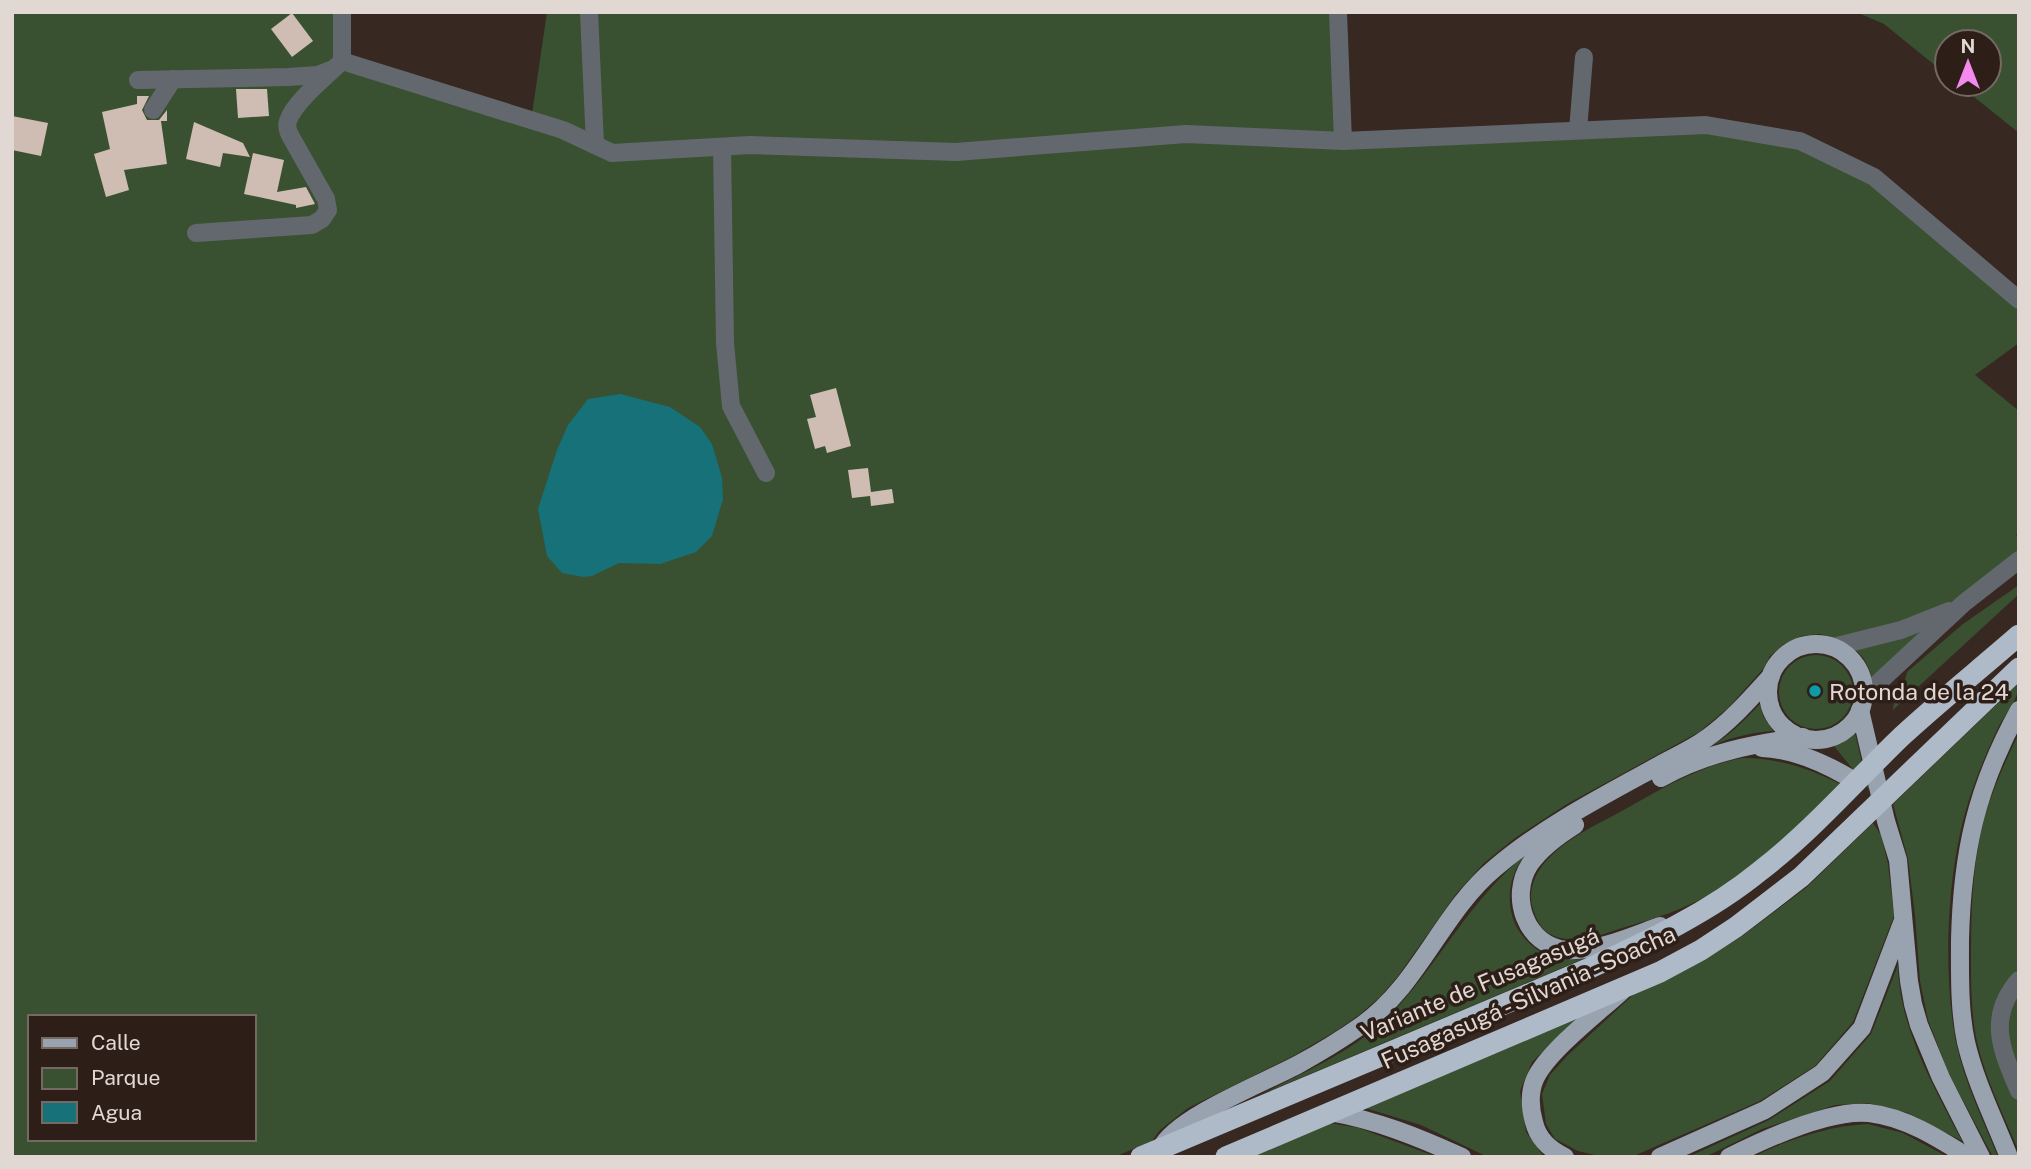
<svg xmlns="http://www.w3.org/2000/svg" width="2031" height="1169" viewBox="0 0 2031 1169" font-family="'Public Sans',sans-serif">
  <rect width="100%" height="100%" fill="#372821"/>
  <g fill="#395131" fill-rule="evenodd">
    <path d="M12,12H347L349,57L561,136L610,159L751,152L1706,132L1797,147L1871,184L2019,308V343L1975,375L2019,411V533L2016,535L2019,538V552L1961,598L1918,617L1840,639L1820,634L1801,636L1784,644L1770,656L1763,669L1728,708L1699,732L1567,804L1515,838L1484,863L1456,894L1398,976L1380,997L1359,1015L1336,1031L1293,1056L1188,1108L1160,1130L1152,1141L1114,1157H12ZM30,1017H254V1139H30Z"/>
    <path d="M547,12H1331L1337,134L957,145L614,147L532,114Z"/>
    <path d="M1856,12H2019V133L1958,84H1989V42H1947V75L1884,24Z"/>
    <path d="M2019,585V594L1893,710C1893,696 1905,686 1907,672L1963,624Z"/>
    <path d="M1929,626L1872,679C1869,667 1865,657 1855,650Z"/>
    <circle cx="1816" cy="692" r="37"/>
    <path d="M2019,683C2019,700 2004,715 1997,730C1987,751 1978,773 1971,794C1947,863 1942,971 1956,1042C1964,1082 1983,1119 1998,1157H1993L1949,1074L1928,1020L1920,981L1915,915L1908,859L1893,804Z"/>
    <path d="M1760,704L1763,716L1773,731C1757,732 1736,736 1721,742C1687,755 1654,775 1622,793C1593,809 1545,831 1524,857C1507,877 1505,909 1519,931C1535,955 1557,961 1583,959L1262,1094C1308,1070 1361,1048 1396,1009C1441,959 1472,898 1525,855C1568,819 1619,792 1669,766C1687,757 1709,749 1725,737C1738,727 1749,715 1760,704Z"/>
    <path d="M1855,733L1864,772L1873,794L1834,746L1842,743Z"/>
    <path d="M2019,733V1152C2004,1116 1986,1080 1977,1042C1971,1014 1971,985 1971,956C1971,914 1972,870 1982,828C1990,795 2004,764 2019,733Z"/>
    <path d="M1742,758C1778,758 1808,768 1840,784C1794,830 1743,882 1682,908C1663,916 1642,922 1622,928C1601,935 1571,946 1550,934C1540,929 1536,918 1533,909C1527,891 1535,873 1547,860C1567,838 1596,825 1622,811C1661,789 1697,767 1742,758Z"/>
    <path d="M1873,823L1881,835L1888,864L1894,916L1853,1022L1815,1066L1760,1101L1636,1155L1603,1157L1578,1151L1555,1139L1546,1124L1542,1094L1550,1075L1567,1056L1634,994L1708,958L1745,934L1807,887Z"/>
    <path d="M1898,965C1899,1028 1934,1087 1962,1141L1908,1113L1868,1103L1835,1105L1762,1129L1705,1157H1688L1769,1120L1830,1081L1871,1034Z"/>
    <path d="M1579,1017L1532,1062L1520,1091L1526,1132L1544,1157H1488L1421,1125L1365,1108Z"/>
    <path d="M1330,1123L1359,1128L1437,1157H1253Z"/>
    <path d="M1868,1124L1903,1133L1948,1157H1753C1789,1139 1828,1126 1868,1124Z"/>
  </g>
  <path fill="#167178" d="M620,394L670,407L700,427L712,444L722,478L723,499L712,536L696,552L660,564L619,563L592,576L583,577L562,573L547,556L538,509L557,450L568,425L588,399Z"/>
  <g fill="#cfbcb2">
    <path d="M292,13L313,41L292,57L271,29Z"/>
    <path d="M236,89H267L269,116L238,118Z"/>
    <path d="M137,96H149L142,110L147,120H159L167,110V121H161L167,164L124,170L129,190L106,197L94,154L110,149L102,112L137,104Z"/>
    <path d="M12,116L48,123L41,156L12,150Z"/>
    <path d="M194,122L243,143L250,157L223,153L220,167L186,159Z"/>
    <path d="M253,153L284,160L277,192L306,187L315,204L296,208V205L244,194Z"/>
    <path d="M836,388L851,446L827,453L825,446L815,449L807,419L816,417L810,395Z"/>
    <path d="M868,468L871,492L892,489L894,503L871,506L870,496L852,498L848,470Z"/>
  </g>
  <g fill="none" stroke-linecap="round" stroke-linejoin="round">
    <g stroke="#63686e" stroke-width="18">
      <path d="M589,12L595,145"/>
      <path d="M1338,12L1343,141"/>
      <path d="M342,61L563,130L612,153L750,145L956,152L1186,134L1343,141L1706,125L1800,141L1874,177L2019,300"/>
      <path d="M138,80L288,77L318,75L331,70"/>
      <path d="M153,110L173,79"/>
      <path d="M1578,130L1584,57"/>
      <path d="M722,147L725,343L731,406L766,473"/>
      <path d="M196,233L312,225L322,219L328,210L326,199L291,137C288,132 286,127 288,121C294,102 327,76 342,61V12"/>
      <path d="M1833,647L1901,630L1949,611"/>
      <path d="M1864,696L1964,603L2019,560"/>
      <path d="M2019,980C1986,1018 2002,1051 2019,1091"/>
    </g>
    <g stroke="#99a3b0" stroke-width="18">
      <circle cx="1816" cy="692" r="48"/>
      <path d="M1860,710L1886,821L1898,860L1909,981L1913,1004L1919,1025L1941,1078L1981,1157"/>
      <path d="M1762,748C1793,749 1822,762 1848,777"/>
      <path d="M1661,778C1705,753 1753,744 1803,737"/>
      <path d="M1575,825C1559,835 1541,848 1530,864C1509,896 1525,946 1567,950C1597,952 1632,936 1660,926"/>
      <path d="M1329,1112C1376,1120 1418,1137 1462,1157"/>
      <path d="M1161,1148C1176,1117 1266,1082 1299,1064C1321,1052 1342,1039 1362,1025C1419,985 1442,912 1495,868C1543,827 1601,797 1656,767C1673,757 1691,750 1707,738C1731,721 1751,698 1771,676"/>
      <path d="M1565,1157C1549,1149 1538,1139 1534,1122C1530,1108 1529,1093 1535,1079C1548,1051 1598,1013 1622,991"/>
      <path d="M1660,1157L1765,1110L1822,1073L1862,1028L1902,923"/>
      <path d="M1729,1157C1765,1139 1829,1109 1869,1113C1905,1117 1938,1138 1968,1157"/>
      <path d="M2009,1157C1994,1119 1975,1081 1966,1042C1959,1009 1960,974 1960,940C1962,853 1976,788 2019,710"/>
    </g>
    <g stroke="#afbac9" stroke-width="21">
      <path d="M1141,1157L1590,968C1648,941 1710,912 1760,871C1812,831 1855,781 1902,736C1940,701 1980,669 2019,635"/>
      <path d="M1226,1157L1660,972L1701,950L1736,927L1801,877L2019,668"/>
    </g>
  </g>
  <circle fill="#0f9aa8" stroke="#2d1f18" stroke-width="2.5" cx="1815" cy="691" r="7"/>
  <g text-anchor="middle" dominant-baseline="central" stroke-width="7" stroke-linejoin="round" paint-order="stroke">
    <g font-size="23" fill="#e2d8d3" stroke="#2d1f18" text-anchor="start">
      <text x="1829" y="691">Rotonda de la 24</text>
    </g>
    <g font-size="23" fill="#e2d8d3" stroke="#2d1f18">
      <text transform="translate(1480 984) rotate(-23)">Variante de Fusagasugá</text>
      <text transform="translate(1528 997) rotate(-24)">Fusagasugá - Silvania - Soacha</text>
    </g>
  </g>
  <rect width="2031" height="1169" fill="none" stroke="#e2d8d3" stroke-width="28"/>
  <rect x="28" y="1015" width="228" height="126" fill="#2d1f18" stroke="#756963" stroke-width="2"/>
  <rect x="42" y="1038" width="35" height="10" fill="#99a3b0" stroke="#756963" stroke-width="2"/>
  <text x="91" y="1050" font-size="21" fill="#e2d8d3">Calle</text>
  <rect x="42" y="1068" width="35" height="21" fill="#395131" stroke="#756963" stroke-width="2"/>
  <text x="91" y="1085" font-size="21" fill="#e2d8d3">Parque</text>
  <rect x="42" y="1102" width="35" height="21" fill="#167178" stroke="#756963" stroke-width="2"/>
  <text x="91" y="1120" font-size="21" fill="#e2d8d3">Agua</text>
  <g transform="translate(1968 63)"><circle r="33" fill="#2d1f18" stroke="#756963" stroke-width="2"/>
  <path d="M0-5L12 26L0 18L-12 26Z" fill="#f589ef"/>
  <text y="-10" font-size="19" font-weight="bold" text-anchor="middle" fill="#e2d8d3">N</text>
  </g>
</svg>
